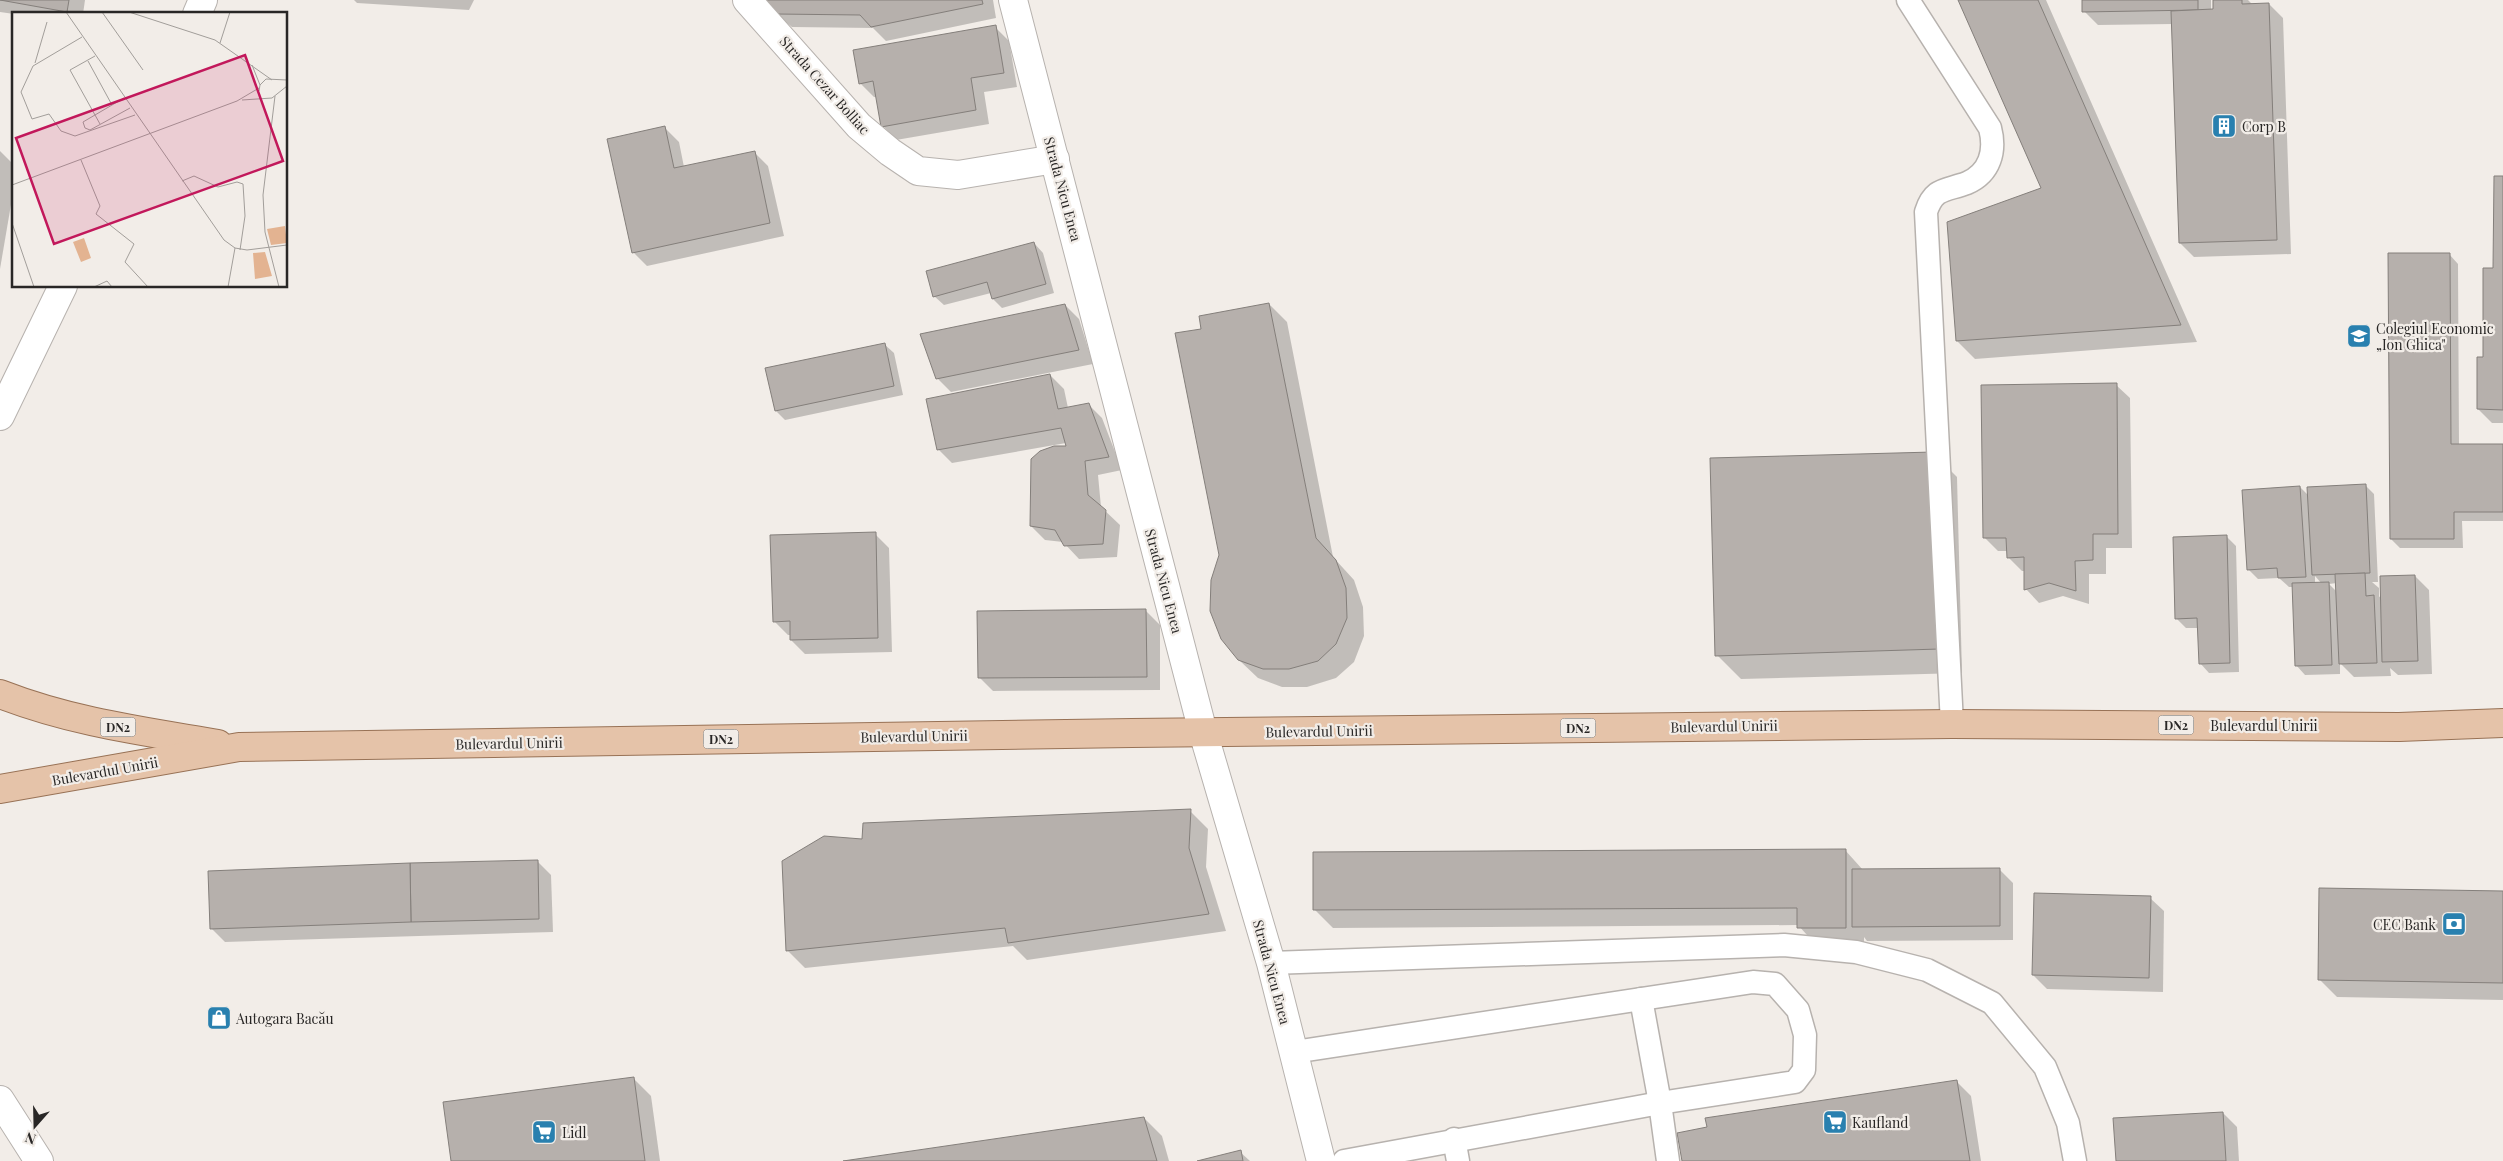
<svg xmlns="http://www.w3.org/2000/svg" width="2503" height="1161" viewBox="0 0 2503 1161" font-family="'Playfair Display',serif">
  <rect width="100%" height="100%" fill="#f2ede8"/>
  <g fill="#0003" fill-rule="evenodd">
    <path d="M0,0H85L83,14H14L0,12Z"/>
    <path d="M354,0H474L469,10L357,3Z"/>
    <path d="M758,0H993L996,18L886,41L873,28L792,27Z"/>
    <path d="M1960,0H2046L2197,342L1975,359L1957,341L2043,189Z"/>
    <path d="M2084,0H2211V11H2215L2214,0H2248L2253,5L2269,4L2283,18L2291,254L2194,257L2180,243L2173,24L2098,25L2084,11Z"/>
    <path d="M995,27L1009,41L1017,87L984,92L989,124L896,140L883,126L877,97H874L860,83Z"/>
    <path d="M665,128L679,142L684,167L754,152L768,166L784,236L647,266L633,252Z"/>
    <path d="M0,151L14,165V187L0,269Z"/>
    <path d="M2503,178V423H2492L2478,409Z"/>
    <path d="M1034,243L1043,253L1054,293L1002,308L993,299L991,293L944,305L934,296Z"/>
    <path d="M2449,254L2458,264L2459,445H2503V521H2462L2463,548H2400L2391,539Z"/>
    <path d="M1269,304L1287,322L1333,557L1354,580L1363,607L1364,636L1354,662L1336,678L1307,687H1282L1258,678L1239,660L1221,555L1203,330Z"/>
    <path d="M1065,305L1079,319L1093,364L951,392L937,378Z"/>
    <path d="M884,344L894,353L903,395L785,420L776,411Z"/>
    <path d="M1050,375L1064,389L1068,408L1088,404L1102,418L1122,470L1098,475L1101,507L1120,525L1117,557L1079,559L1063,542L1045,540L1031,526L1067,447L1066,443L952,463L938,449Z"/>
    <path d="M2116,385L2130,398L2132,548H2106V574H2089V604L2063,596L2039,603L2026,589L2025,571H2022L2008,557V551H1998L1984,537Z"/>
    <path d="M1933,453L1957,477L1962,673L1741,679L1717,655Z"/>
    <path d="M2365,485L2374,494L2378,582H2372L2379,588V597L2415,576L2429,590L2432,674L2398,675L2390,668L2391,676L2354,677L2340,663V674L2305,675L2296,665L2293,587H2289L2279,578L2258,579L2249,570L2244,491L2300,487L2309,496ZM2315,576L2322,584H2315ZM2337,583V592L2329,584Z"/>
    <path d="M875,534L889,548L892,652L805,654L791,640V635H788L774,621Z"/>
    <path d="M2226,536L2236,546L2239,672L2209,673L2200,663L2199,628H2186L2177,619Z"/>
    <path d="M1146,611L1160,625V690L993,691L979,677Z"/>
    <path d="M1190,811L1208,829L1206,867L1226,931L1027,960L1013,946L805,968L787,950L863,840Z"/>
    <path d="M1845,850L1863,870L1999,869L2013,883V940L1867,941L1864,937V945H1816L1798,925L1333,928L1315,910Z"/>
    <path d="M537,861L551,875L553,932L225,942L211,928Z"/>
    <path d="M2503,892V1000L2337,997L2319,979Z"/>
    <path d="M2150,898L2164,911L2163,992L2047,989L2033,975Z"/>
    <path d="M633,1078L651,1096L660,1161H452Z"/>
    <path d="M1957,1082L1971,1096L1981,1161H1683Z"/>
    <path d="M2223,1113L2237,1127L2239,1161H2117Z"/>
    <path d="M1144,1118L1162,1136L1169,1161H852Z"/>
    <path d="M1240,1152L1250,1161H1203Z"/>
  </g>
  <g fill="#b6b0ac" stroke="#847f7b">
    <path d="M0,0H69L67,12Z"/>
    <path d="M760,0H982L983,4L871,27L860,15L777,14Z"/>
    <path d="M1958,0H2038L2181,325L1956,341L1947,222L2041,188Z"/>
    <path d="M2082,0H2198V10L2082,12Z"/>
    <path d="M2213,0H2242V4L2269,3L2277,240L2179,243L2171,11L2213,9Z"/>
    <path d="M996,25L1004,73L971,78L976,110L881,127L873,81L859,84L853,50Z"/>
    <path d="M665,126L674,168L755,151L770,223L632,253L607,139Z"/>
    <path d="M2494,176H2503V410L2477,409V357H2483V268H2493Z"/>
    <path d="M1034,242L1046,284L992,299L987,282L933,297L926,271Z"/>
    <path d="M2388,253H2450L2451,444H2503V512H2454V539H2390Z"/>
    <path d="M1269,303L1316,538L1336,560L1346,588L1347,618L1336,644L1318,661L1289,669H1263L1238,660L1221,639L1210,611L1211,580L1219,555L1175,333L1201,329L1199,316Z"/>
    <path d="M1065,304L1079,350L936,379L920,334Z"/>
    <path d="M885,343L894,386L775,411L765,368Z"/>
    <path d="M1050,374L1058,409L1089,403L1109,457L1085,461L1088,495L1106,510L1103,544L1064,546L1055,530L1030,526L1031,459L1040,451L1054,446H1066L1061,428L937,450L926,399Z"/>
    <path d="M2117,383L2118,534H2093V560L2075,561L2076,591L2049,583L2024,590V557L2007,558L2006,538H1983L1981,385Z"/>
    <path d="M1933,452L1939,649L1715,656L1710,458Z"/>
    <path d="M2366,484L2370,573L2312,575L2307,487Z"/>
    <path d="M2300,486L2306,577L2278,578L2277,568L2247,570L2242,490Z"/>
    <path d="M876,532L878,638L790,640V621L773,622L770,535Z"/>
    <path d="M2227,535L2230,663L2199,664L2197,618L2175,619L2173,537Z"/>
    <path d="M2365,573L2366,596L2374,595L2377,663L2339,664L2335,574Z"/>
    <path d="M2415,575L2418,661L2382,662L2380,576Z"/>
    <path d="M2329,582L2332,665L2295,666L2292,583Z"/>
    <path d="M1146,609L1147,677L978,678L977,611Z"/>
    <path d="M1191,809L1189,848L1209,914L1008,943L1005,928L786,951L782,861L824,836L862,839L863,823Z"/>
    <path d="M1846,849V928H1797V908L1313,910V852Z"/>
    <path d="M538,860L539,919L411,922L410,863Z"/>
    <path d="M410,863L411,922L210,929L208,871Z"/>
    <path d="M2000,868V926L1852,927V869Z"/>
    <path d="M2319,888L2503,891V983L2318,980Z"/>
    <path d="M2034,893L2151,896L2149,978L2032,975Z"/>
    <path d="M634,1077L645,1161H451L443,1102Z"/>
    <path d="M1957,1080L1970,1161H1682L1677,1133L1707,1127L1705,1118Z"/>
    <path d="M2223,1112L2226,1161H2116L2113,1118Z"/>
    <path d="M1144,1117L1157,1161H843Z"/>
    <path d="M1241,1150L1243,1161H1197Z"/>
  </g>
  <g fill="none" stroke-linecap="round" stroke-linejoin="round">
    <defs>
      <g id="lane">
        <path d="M1908,0L1990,128C1996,151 1990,173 1967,183C1946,191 1934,187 1926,212L1952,724"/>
        <path d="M1271,963L1784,945L1856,952L1927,970L1992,1003L2045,1067L2068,1123L2075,1161"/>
        <path d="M1641,999L1660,1103L1668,1161"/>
        <path d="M1294,1052L1753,982L1775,984L1798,1010L1805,1035L1804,1070L1795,1082L1660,1103L1344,1161"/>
        <path d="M1454,1139L1458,1161"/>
      </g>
      <g id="street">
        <path d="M747,0L859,126L890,152L918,171L958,175L1055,159"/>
        <path d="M1013,0L1203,732L1271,963L1321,1161"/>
      </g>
      <g id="secondary">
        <path d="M197,14L203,0"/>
        <path d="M0,416L63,286"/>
        <path d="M0,1100L39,1161"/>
      </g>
      <g id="primary">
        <path d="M0,694C72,722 142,731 218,744"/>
        <path d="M0,789L239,747L1132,733L1952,724L2399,727L2503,723"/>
      </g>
    </defs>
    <use href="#lane" stroke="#b7b2ae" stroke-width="25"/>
    <use href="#street" stroke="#b7b2ae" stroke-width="30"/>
    <use href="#secondary" stroke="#b7b2ae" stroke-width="30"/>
    <use href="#primary" stroke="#987256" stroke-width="30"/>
    <use href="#lane" stroke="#fff" stroke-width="22"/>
    <use href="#street" stroke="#fff" stroke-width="28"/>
    <use href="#secondary" stroke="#fff" stroke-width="28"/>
    <use href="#primary" stroke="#e5c3a9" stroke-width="28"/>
  </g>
  <defs>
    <symbol id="building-square" viewBox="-11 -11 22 22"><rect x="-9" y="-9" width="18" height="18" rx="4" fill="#2980af" stroke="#f2ede8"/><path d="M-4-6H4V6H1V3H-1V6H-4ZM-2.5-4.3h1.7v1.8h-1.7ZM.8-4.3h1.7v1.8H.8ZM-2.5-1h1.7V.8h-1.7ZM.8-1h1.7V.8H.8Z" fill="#fff"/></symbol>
    <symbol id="school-square" viewBox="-11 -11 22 22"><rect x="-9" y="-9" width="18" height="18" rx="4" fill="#2980af" stroke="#f2ede8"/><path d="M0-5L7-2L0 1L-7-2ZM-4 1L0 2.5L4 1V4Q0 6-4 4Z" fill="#fff"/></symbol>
    <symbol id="bank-square" viewBox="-11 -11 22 22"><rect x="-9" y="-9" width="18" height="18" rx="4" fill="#2980af" stroke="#f2ede8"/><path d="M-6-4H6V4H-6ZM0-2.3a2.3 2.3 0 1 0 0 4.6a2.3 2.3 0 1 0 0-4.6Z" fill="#fff"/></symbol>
    <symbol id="shop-square" viewBox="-11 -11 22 22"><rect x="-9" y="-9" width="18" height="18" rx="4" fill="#2980af" stroke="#f2ede8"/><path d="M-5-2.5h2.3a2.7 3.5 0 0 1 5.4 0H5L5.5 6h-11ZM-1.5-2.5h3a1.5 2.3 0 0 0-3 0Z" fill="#fff"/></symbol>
    <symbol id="supermarket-square" viewBox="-11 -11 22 22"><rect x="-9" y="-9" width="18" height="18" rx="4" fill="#2980af" stroke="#f2ede8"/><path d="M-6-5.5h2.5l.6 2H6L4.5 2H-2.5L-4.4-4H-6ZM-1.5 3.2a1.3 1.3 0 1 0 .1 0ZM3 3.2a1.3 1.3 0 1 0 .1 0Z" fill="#fff"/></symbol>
  </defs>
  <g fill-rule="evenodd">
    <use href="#building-square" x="2210" y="112" width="28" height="28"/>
    <use href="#school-square" x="2345" y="322" width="28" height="28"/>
    <use href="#bank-square" x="2440" y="910" width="28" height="28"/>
    <use href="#shop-square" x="205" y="1004" width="28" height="28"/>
    <use href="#supermarket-square" x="1821" y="1108" width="28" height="28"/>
    <use href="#supermarket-square" x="530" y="1118" width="28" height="28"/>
  </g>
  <g text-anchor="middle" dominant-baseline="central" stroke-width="4.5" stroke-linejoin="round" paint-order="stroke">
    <g fill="#f2ede8" stroke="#656260" stroke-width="1">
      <rect x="2158.5" y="715.5" width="35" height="19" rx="4"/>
      <rect x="100.5" y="717.5" width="35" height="19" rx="4"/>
      <rect x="1560.5" y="718.5" width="35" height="19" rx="4"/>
      <rect x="703.5" y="729.5" width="35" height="19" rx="4"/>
    </g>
    <g font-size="12" font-weight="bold" fill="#292726">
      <text x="2176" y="725">DN2</text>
      <text x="118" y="727">DN2</text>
      <text x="1578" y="728">DN2</text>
      <text x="721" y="739">DN2</text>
    </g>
    <g font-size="14" fill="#292726" stroke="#f2ede8">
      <text transform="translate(825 85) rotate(48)">Strada Cezar Bolliac</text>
      <text transform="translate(1063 189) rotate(75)">Strada Nicu Enea</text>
      <text transform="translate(1164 581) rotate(75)">Strada Nicu Enea</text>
      <text x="2264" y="725">Bulevardul Unirii</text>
      <text transform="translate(1724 726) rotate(-1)">Bulevardul Unirii</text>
      <text transform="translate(1319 731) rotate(-1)">Bulevardul Unirii</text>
      <text transform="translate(914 736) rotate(-1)">Bulevardul Unirii</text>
      <text transform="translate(509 743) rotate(-1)">Bulevardul Unirii</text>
      <text transform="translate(105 771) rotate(-10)">Bulevardul Unirii</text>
      <text transform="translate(1272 972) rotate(75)">Strada Nicu Enea</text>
    </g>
    <g font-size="14" fill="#292726" stroke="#f2ede8" text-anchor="start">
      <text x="2242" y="126">Corp B</text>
      <text x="2376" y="328">Colegiul Economic<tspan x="2376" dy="16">„Ion Ghica"</tspan></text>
      <text x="2436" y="924" text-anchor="end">CEC Bank</text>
      <text x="236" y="1018">Autogara Bacău</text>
      <text x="1852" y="1122">Kaufland</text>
      <text x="562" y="1132">Lidl</text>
    </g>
  </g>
  <g transform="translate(12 12)">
    <rect width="275" height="275" fill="#f2ede8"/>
    <path d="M273,214L275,231L259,233L255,217ZM72,226L79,246L69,250L61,230ZM253,240L260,264L243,267L241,241Z" fill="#e3b391"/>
    <path fill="none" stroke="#a29e9a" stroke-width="1" d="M54,0L212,228L223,236L235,238L275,233M90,0L131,58M117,0L203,28L260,68M70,25L21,54L9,80L20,107L37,102L49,119L63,124L123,103M208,31L218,0M83,44L58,58L88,112M76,49L100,93M23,51L35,10M240,53L248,73M247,79L248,73L254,67L275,68M263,84L251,183L253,220L267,275M112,86L71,110L73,116L78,118L118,96M230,88L260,86L275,74M69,148L88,194L84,202L122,232L113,250L136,275M170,169L182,164L206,175L225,170L231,172L233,204L228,238M0,173L225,89L247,76M0,211L22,275M82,275L95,269L100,275M216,275L223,236"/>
    <path fill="#c2185b" fill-opacity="0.15" stroke="#c2185b" stroke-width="2.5" d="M233,43L271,149L42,232L4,126Z"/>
    <rect width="275" height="275" fill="none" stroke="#292726" stroke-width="2.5"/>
  </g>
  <g transform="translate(35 1126) rotate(200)" stroke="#f2ede8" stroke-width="4" paint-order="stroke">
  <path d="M0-4L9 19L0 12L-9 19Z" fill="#292726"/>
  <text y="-8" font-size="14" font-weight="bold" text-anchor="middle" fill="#292726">N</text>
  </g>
</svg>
